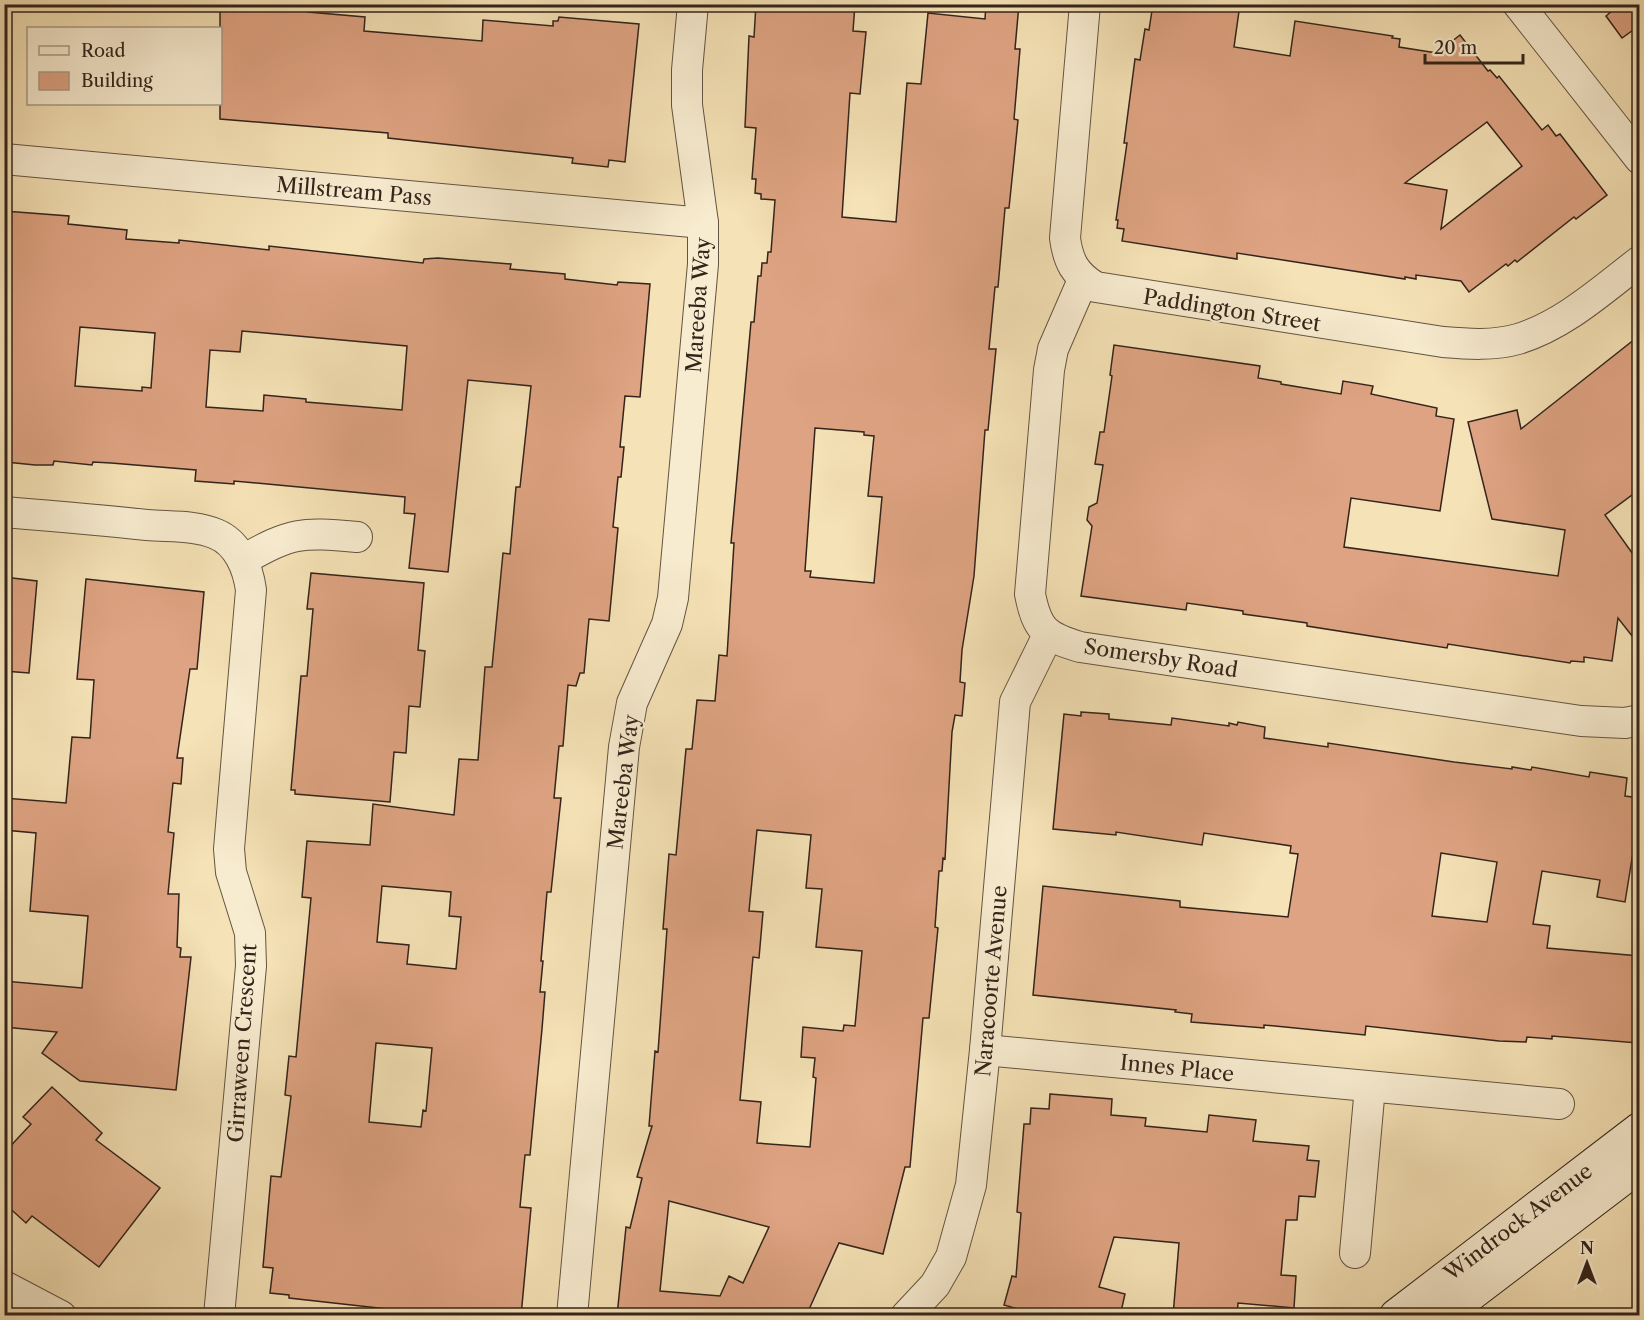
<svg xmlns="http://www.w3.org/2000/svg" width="1644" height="1320" viewBox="0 0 1644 1320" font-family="'Libre Caslon Text',serif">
  <rect width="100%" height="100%" fill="#f5e2b6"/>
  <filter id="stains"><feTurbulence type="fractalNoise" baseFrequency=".00333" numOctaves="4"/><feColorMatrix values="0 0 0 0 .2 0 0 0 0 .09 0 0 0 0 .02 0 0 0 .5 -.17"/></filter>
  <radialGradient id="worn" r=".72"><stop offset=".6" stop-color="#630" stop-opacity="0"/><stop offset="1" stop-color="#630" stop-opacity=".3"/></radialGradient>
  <g fill="#dea382" stroke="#33241b" stroke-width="1.5" fill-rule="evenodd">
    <path d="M220,4H262L308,9V12L365,17L364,31L482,41L483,20L553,26V21H558L559,17L639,24L625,162L609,160L608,167L572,163L573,158L388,138V133L220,119Z"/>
    <path d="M756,4H855L853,31L866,32L860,94L850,93L842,217L896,222L907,83L921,84L928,13L985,19L986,4H1019L1015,49H1020L1014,119L1018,120L1015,150L1009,208H1005L998,287H995L989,349H996L988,430H985L974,576L962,650L960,682L965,683L962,716L955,715L952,732L945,859L943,858L942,871H939L935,927L938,928L929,1018H923L910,1167H905L883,1254L839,1243L806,1316H735L723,1310V1316H617L626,1227L630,1228L642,1178L637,1177L652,1126H649L655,1051L658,1052L667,929H663L669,854L676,855L686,749H692L697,700L715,701L719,655L727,656L734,543H731L751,322H754L758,276H761L762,263H767L768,252H771L775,200L761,199V194L755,193L756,179H752L756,128L745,127L749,36L754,37ZM815,428L864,432V435L874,436L868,496L882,497L874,583L810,577L811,571H805ZM757,830L811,835L806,888L822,889L816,947L862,951L855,1026L844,1025L843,1031L803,1027L801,1057L815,1058L813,1077L816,1078L810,1147L757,1143L761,1102L740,1100L753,957L759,958L763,912L749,911ZM669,1201L769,1227L743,1283L729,1276L720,1296L660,1291Z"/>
    <path d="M1153,4H1240L1234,47L1290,56L1295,21L1393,36L1392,38L1400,39L1399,47L1437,53L1460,35L1488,71L1490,70L1497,78L1499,76L1542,130L1548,125L1556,136L1560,134L1607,195L1576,219L1574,217L1517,262L1515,260L1508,266L1506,264L1469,292L1461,281L1416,275V279L1405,277V279L1237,253V259L1122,241L1124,229L1117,228L1118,220H1116L1127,143H1124L1135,59L1140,60L1145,29L1149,30ZM1487,122L1522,166L1441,229L1447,190L1405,183Z"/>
    <path d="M1620,4H1640V25L1622,38L1606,16Z"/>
    <path d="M4,211L69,216L68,224L127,230L126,239L179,243V240L269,250V246L423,263L424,259L438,258L511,264L510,269L565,274V279L617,285L618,282L650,284L640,397L625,396L620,447H624L621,477H618L613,527L618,528L609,621L589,619L584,673H580L576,686L568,685L563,746H559L554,798H561L551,892H547L541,961H543L540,992H545L542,1029L530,1155H525L520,1207L531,1208L521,1316H490L432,1309V1314L289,1298V1295L270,1293L273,1268L263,1267L271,1176L281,1177L291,1096L285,1095L289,1056L296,1057L311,898L302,897L307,841L370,845L373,804L454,815L459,759L478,760L485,667H492L503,553L510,554L516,487H520L531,386L468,380L448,572L409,568L415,514L404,513L405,497L234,481V484L195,481L196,470L111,463L93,462L92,465L54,461L53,465H35L6,462L11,396H4ZM80,327L155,333L151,388L142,387V391L75,386ZM242,331L407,346L402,410L306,402V399L264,395L263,411L206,407L210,350L240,352ZM382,886L451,892L449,916L461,917L456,969L407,964L409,945L377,942ZM376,1043L432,1048L426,1111L423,1110L421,1127L369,1122Z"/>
    <path d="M1640,335V489L1605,515L1640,564V646L1618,618L1612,661L1584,657V662L1571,661L1570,663L1448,644L1447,648L1307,626V623L1243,614V611L1187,603L1186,610L1081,596L1092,526L1087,520L1089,507L1097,503L1103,465L1095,464L1100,432H1104L1112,376L1110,375L1114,345L1260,366L1258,378L1281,382V384L1341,394L1343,381L1373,386L1371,394L1437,408L1436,416L1454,419L1440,511L1351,498L1344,547L1558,576L1565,530L1492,519L1468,422L1517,410L1521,429Z"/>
    <path d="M311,573L424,583L418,650L425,651L420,707L409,706L406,753L394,752L390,802L295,794V790H291L301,676H307L313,609H307Z"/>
    <path d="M4,577L37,581L29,673L4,671Z"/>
    <path d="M86,579L204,592L197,669H190L177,758H183L181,784L173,783L168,832L174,833L168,894H179L177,947L181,948L180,957H191L176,1090L80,1081L42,1053L57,1032L4,1027V981L82,988L88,916L30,911L36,833L4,830V798L66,803L72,737L90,738L94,680L77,679Z"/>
    <path d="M1081,712L1109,714V719L1161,724L1171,725L1172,718L1229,726V723L1237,725L1238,722L1265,727L1264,738L1328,747V743L1454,762L1512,769V767L1531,770L1532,767L1589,777L1590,772L1627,778L1625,796L1640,798V834H1636L1625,902L1597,897L1600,880L1542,871L1533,924L1550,926L1547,948L1640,956L1638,1043L1552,1036V1039L1527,1037L1526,1042L1499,1041L1366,1026L1365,1035L1264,1025V1028L1191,1022L1192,1014L1175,1012L1176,1010L1033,995L1043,886L1180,901V907L1288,917L1298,854L1290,853L1291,846L1204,833L1202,845L1116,832V835L1053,829L1064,714L1081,716ZM1441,853L1497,862L1487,922L1432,916Z"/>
    <path d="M52,1087L102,1133L96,1140L160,1188L99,1267L32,1216L26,1223L4,1203V1153L31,1124L23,1117Z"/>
    <path d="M1050,1094L1112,1099L1111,1115L1146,1118L1145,1126L1207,1132L1209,1115L1256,1120L1253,1141L1309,1146L1307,1160L1319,1161L1315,1197L1299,1196L1297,1220H1286L1281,1275L1296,1276L1294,1308L1238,1303L1237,1316H1173L1179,1243L1114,1237L1099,1287L1125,1294L1120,1316H1042L1004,1305L1012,1276L1016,1277L1021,1213L1017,1212L1024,1124H1030L1031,1108L1049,1109Z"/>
  </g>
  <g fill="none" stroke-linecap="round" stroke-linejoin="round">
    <defs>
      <g id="street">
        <path d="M1085,4L1065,238C1068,261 1075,275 1096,287L1443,342C1467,344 1494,346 1518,339C1564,325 1602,290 1640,261"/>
        <path d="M1518,4L1640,159"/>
        <path d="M4,159L703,223"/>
        <path d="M1083,280L1053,349L1049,370L1030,594C1037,630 1046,637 1080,647L1581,721L1625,723L1640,720"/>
        <path d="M4,512C52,516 100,520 147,525C169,527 196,525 216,534C238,543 248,568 251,590L229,849L231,872L250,933L251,966L219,1316"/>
        <path d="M243,560C292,532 301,532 357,537"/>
        <path d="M985,1050L1559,1104"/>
        <path d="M1355,1253L1370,1087"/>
        <path d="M4,1286L61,1316"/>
        <path d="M572,1316L624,747L632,703L667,624L673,598L703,264V223L687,105V70L693,4"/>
        <path d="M906,1316L935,1285L951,1257L971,1185L985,1050L1015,702L1048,635"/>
      </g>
      <g id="secondary">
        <path d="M1396,1316L1640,1129"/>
        <path d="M1442,1316L1640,1165"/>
      </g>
    </defs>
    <use href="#street" stroke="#645442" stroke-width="32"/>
    <use href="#secondary" stroke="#33241b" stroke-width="35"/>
    <use href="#street" stroke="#f8ecd0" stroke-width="30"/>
    <use href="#secondary" stroke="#f8ecd0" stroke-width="33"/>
  </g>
  <g text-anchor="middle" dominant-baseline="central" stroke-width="4.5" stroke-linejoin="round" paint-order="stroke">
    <g font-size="21" fill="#33241b" stroke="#f8ecd0">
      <text transform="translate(354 191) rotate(5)">Millstream Pass</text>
      <text transform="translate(698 305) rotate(-86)">Mareeba Way</text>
      <text transform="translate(1232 310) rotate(9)">Paddington Street</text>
      <text transform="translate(1161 658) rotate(9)">Somersby Road</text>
      <text transform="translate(623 782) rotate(-83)">Mareeba Way</text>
      <text transform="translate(991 981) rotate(-85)">Naracoorte Avenue</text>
      <text transform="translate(242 1043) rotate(-86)">Girraween Crescent</text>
      <text transform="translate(1177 1068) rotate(6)">Innes Place</text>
      <text transform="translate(1518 1222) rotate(-37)">Windrock Avenue</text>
    </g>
  </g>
  <rect width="1644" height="1320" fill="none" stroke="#f5e2b6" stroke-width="24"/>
  <rect x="6" y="6" width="1632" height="1308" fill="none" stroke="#33241b" stroke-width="3"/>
  <rect x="12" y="12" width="1620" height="1296" fill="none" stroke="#33241b" stroke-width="1.5"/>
  <rect x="27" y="27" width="195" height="78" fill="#f8ecd0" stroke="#a99c88" stroke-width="1.5"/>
  <rect x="39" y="46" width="30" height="9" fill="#f8ecd0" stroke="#a99c88" stroke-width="1.5"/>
  <text x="81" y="57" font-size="18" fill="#33241b">Road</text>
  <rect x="39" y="72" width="30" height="18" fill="#dea382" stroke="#a99c88" stroke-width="1.5"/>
  <text x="81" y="87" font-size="18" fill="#33241b">Building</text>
  <g transform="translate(1587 1263)" stroke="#f8ecd0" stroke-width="4.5" paint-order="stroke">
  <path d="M0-4.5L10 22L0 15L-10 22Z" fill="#33241b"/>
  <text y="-9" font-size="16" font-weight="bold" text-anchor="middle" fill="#33241b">N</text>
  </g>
  <path d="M1425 54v9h98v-9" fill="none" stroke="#33241b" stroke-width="3"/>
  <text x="1434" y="54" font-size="18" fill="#33241b" stroke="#f8ecd0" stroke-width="4.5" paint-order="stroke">20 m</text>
  <rect width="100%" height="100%" filter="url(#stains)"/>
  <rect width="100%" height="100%" fill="url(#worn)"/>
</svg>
